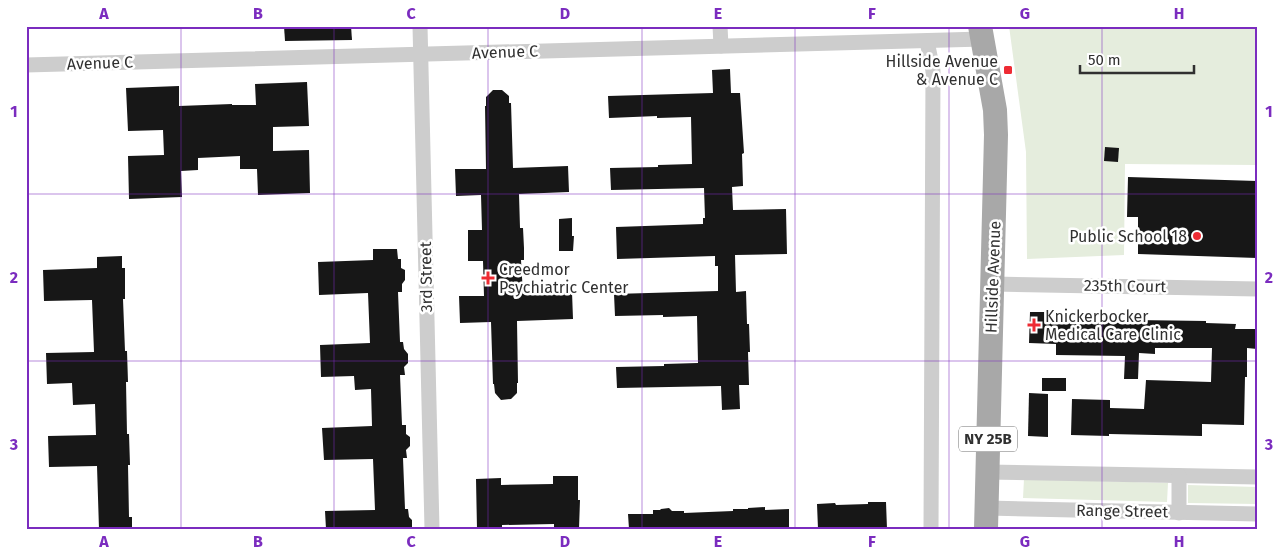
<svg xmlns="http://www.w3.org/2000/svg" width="1283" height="555" viewBox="0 0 1283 555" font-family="'Fira Sans',sans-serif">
  <rect width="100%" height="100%" fill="#fff"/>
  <g fill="#e5eddd">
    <path d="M1009,26H1257V165L1125,164L1124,255L1027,259L1026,152Z"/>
    <path d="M1024,479L1168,483L1167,502L1023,498Z"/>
    <path d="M1188,485L1257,487V504L1188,503Z"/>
  </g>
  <g fill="#171717">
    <path d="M284,26H351L352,40L285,41Z"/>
    <path d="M730,69L731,93H740L744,153L742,154L743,186L732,187L733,210L786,209L787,254L735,255L736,292L746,291L747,324H749L750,352H748L749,385H739L740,409L722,410L721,386L617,388L616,367L664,366V364L698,363L697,316L663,317V315L615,316L614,294L718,291V266H715V256L617,259L616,227L703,224V218H705L704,188L611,190L610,168L658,167V165L692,164L691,117L657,118V116L609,118L608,96L713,93L712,70Z"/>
    <path d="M307,82L309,126L273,127V151L309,150L310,193L258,195L257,169H240V156L198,158V170L181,171L182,197L129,199L128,156L164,155L163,130L128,131L126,88L179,86V106L232,104V105H256L255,84Z"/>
    <path d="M493,90H502L509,96V103H511L513,168L568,166L569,192L519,194L520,228H523L524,248V260H521L523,294L572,292L573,319L517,321L518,383H517V393L511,399L501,400L495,393L494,384H493L491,322L460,323L459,296H484L483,261H468V230H482L481,195L456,196L455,169H486L485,106H486V97Z"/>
    <path d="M1105,147L1119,148L1118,162L1104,161Z"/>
    <path d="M1128,177L1257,181V258L1138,254V217H1127Z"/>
    <path d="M572,218V236H574L573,251H559V219Z"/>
    <path d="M373,249H397L398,259H401V268L405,270V280L402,284V292H398L400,342H403L404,349L408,354V363L404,367L405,375H400L402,425H406V434L410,437V446L406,450L407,458H403L405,509H408L409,517L412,520V529H326L325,511L375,510L373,459L324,460L322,428L372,426L371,389L355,390L354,376L321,377L320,345L370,343L368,293L319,295L318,262L373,260Z"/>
    <path d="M122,256V268H125V299H123L125,351H127L128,382H126L127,434H129L130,465H128L129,517H132V529H99L97,466L49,467L48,436L96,435L95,404L73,405L72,383L47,384L46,353L94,352L92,300L44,301L43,270L97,268V257Z"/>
    <path d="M1030,312H1045V322L1072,323V321L1105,322V320L1134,321V320L1206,321V323L1236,324L1235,329H1257V349L1247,348V377H1245L1244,425L1202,424V436L1109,434V436L1071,435L1072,399L1110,400V408L1144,409L1146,380L1211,382L1212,348H1155V354L1139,353L1138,379H1124L1125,356L1056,355V344L1029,343Z"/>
    <rect x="1042" y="378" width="24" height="13"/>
    <path d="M1029,393L1048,394V437L1028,436Z"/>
    <path d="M553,476H578V500H580L579,529H554V524L502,525V529H477L476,479L501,478V485L553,484Z"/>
    <path d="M868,502H886L887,529H868V528L818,529L817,504L835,503L836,505L868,504Z"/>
    <path d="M765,507V510L789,509V529H629L628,514H653V510H660L661,509L669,508L672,511H684V513L733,511V509H748V508Z"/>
  </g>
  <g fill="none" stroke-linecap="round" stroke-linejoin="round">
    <g stroke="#cdcdcd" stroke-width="15">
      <path d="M420,26L432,529"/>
      <path d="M720,26L721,46"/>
      <path d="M927,41L933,71L931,529"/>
      <path d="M26,65L983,39"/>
      <path d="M993,284L1257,289"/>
      <path d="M987,472L1257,477"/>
      <path d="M987,508L1257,514"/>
      <path d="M1179,513V476"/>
    </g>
    <path stroke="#a8a8a8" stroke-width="24" d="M980,26L995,110L996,135L986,529"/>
  </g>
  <path fill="none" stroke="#7b2cbf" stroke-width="1" stroke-opacity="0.55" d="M181,26V529M334,26V529M488,26V529M642,26V529M795,26V529M949,26V529M1102,26V529M26,194H1257M26,361H1257"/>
  <g fill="#ee2b33" stroke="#fff" stroke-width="2">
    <rect x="1003" y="65" width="10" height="10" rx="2.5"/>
    <circle cx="1197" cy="236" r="5"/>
    <path d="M485.5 270.5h5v5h5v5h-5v5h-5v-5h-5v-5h5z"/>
    <path d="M1031.5 317.5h5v5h5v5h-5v5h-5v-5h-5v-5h5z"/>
  </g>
  <g text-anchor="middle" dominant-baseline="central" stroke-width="5" stroke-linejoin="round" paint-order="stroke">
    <rect fill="#fff" stroke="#6e6e6e" stroke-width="1" x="959" y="426.5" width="58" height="25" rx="4"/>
    <g font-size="15" font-weight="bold" fill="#303030">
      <text x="988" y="439">NY 25B</text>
    </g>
    <g font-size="16" fill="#303030" stroke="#fff">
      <text transform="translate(505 52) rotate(-2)">Avenue C</text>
      <text transform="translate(100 63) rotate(-2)">Avenue C</text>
      <text transform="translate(426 277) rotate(-91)">3rd Street</text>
      <text transform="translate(993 277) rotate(-88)">Hillside Avenue</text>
      <text transform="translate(1125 286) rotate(1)">235th Court</text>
      <text transform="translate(1122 511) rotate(1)">Range Street</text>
    </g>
    <g font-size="16" fill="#303030" stroke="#fff" text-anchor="end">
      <text x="998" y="61">Hillside Avenue<tspan x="998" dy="18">&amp; Avenue C</tspan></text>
      <text x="1187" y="236">Public School 18</text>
      <text x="499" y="269" text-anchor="start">Creedmor<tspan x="499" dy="18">Psychiatric Center</tspan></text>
      <text x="1045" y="316" text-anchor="start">Knickerbocker<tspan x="1045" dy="18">Medical Care Clinic</tspan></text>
    </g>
  </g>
  <rect width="1283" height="555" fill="none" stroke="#ffffff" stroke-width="55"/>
  <path d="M1080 65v8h114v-8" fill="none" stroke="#303030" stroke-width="2.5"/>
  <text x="1088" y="65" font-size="15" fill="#303030" stroke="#ffffff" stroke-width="4" paint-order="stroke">50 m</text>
  <rect x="28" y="28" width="1228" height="500" fill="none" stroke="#7b2cbf" stroke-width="2"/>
  <g font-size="16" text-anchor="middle" font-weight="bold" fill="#7b2cbf">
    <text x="104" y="19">A</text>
    <text x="258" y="19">B</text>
    <text x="411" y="19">C</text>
    <text x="565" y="19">D</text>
    <text x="718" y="19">E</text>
    <text x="872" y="19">F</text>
    <text x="1025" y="19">G</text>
    <text x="1179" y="19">H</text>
    <text x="14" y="117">1</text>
    <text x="1269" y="117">1</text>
    <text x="14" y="283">2</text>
    <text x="1269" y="283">2</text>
    <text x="14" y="450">3</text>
    <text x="1269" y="450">3</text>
    <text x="104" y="547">A</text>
    <text x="258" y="547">B</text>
    <text x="411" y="547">C</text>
    <text x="565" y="547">D</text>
    <text x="718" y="547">E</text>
    <text x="872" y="547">F</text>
    <text x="1025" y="547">G</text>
    <text x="1179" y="547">H</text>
  </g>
</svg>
